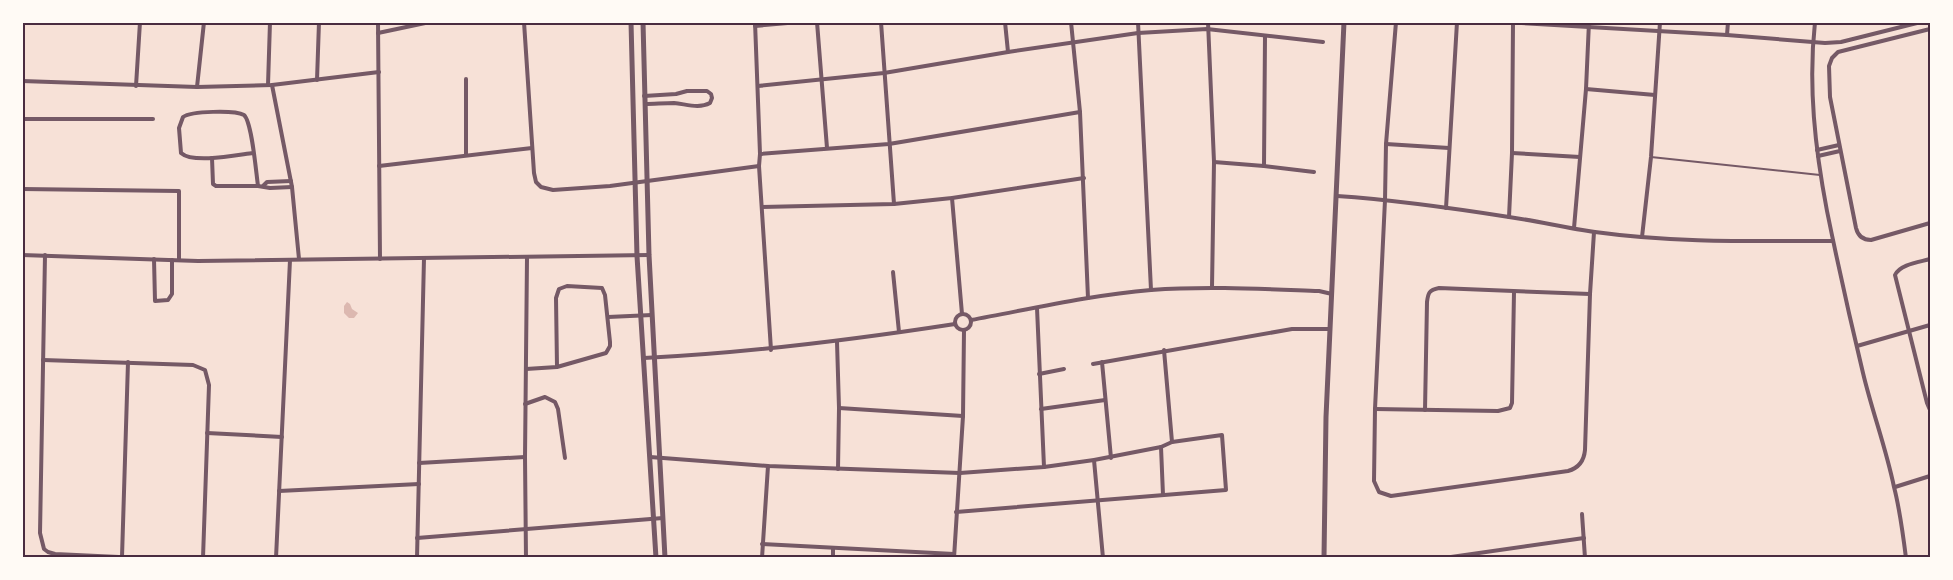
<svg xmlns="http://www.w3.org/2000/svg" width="1953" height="580" viewBox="0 0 1953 580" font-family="Lora,serif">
  <rect width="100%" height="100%" fill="#f7e1d7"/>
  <path fill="#dcb8b0" d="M347,302L350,304L352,309L358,313L354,318H349L344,313V306Z"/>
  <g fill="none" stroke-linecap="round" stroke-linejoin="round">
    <path stroke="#755966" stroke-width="2" d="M1651,157L1820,175"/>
    <g stroke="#755966" stroke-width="4">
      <path d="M378,22L380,259"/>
      <path d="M524,22L534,173L536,182L541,187L553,190L610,186L759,166"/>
      <path d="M755,22L760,154L759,166L771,350"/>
      <path d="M817,22L827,148"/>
      <path d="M881,22L894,204"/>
      <path d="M1005,22L1008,52"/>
      <path d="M1071,22L1080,112L1088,298"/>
      <path d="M1138,22L1151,290"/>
      <path d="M1208,22L1214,162L1212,287"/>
      <path d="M1396,22L1386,144L1385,200L1375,409L1374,481L1379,492L1391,496L1568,471C1579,468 1584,461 1585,450L1590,294L1594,232"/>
      <path d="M1504,22L1727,35L1825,43L1841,42L1921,22"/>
      <path d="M1815,22C1808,86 1815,148 1827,211C1838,265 1850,319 1863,373C1872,411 1886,448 1894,487C1900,510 1903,534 1906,558"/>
      <path d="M755,26L799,22"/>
      <path d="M1930,29L1838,52L1832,58L1829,66L1830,97L1856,228C1858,236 1863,240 1871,240L1930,223"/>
      <path d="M378,33L430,22"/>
      <path d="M1727,35L1728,22"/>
      <path d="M466,79V155"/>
      <path d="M317,80L319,22"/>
      <path d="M22,81L197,87L272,85L379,72"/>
      <path d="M268,85L270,22"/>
      <path d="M272,85L292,187L299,259"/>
      <path d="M136,86L140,22"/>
      <path d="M758,86L884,73L1008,52L1138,33L1207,29L1323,42"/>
      <path d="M197,87L204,22"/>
      <path d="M1586,89L1655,95"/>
      <path d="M644,96L676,94L687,91H707L711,94L712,98L710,103C699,109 686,104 674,103C664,103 654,104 645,104"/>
      <path d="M22,119H153"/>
      <path d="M1386,144L1449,148"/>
      <path d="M1817,150L1839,145"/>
      <path d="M253,153C237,155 193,164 181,153L179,128L183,117C191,111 235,110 244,115C252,122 256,172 258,186"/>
      <path d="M1512,153L1580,157"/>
      <path d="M760,154L889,144L1080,112"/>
      <path d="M1818,156L1840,151"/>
      <path d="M212,158L213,184L216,186H258L270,188L292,187"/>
      <path d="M1214,162L1264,166L1314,172"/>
      <path d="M379,166L532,148"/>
      <path d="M1264,166L1265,36"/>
      <path d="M263,186L267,182L291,181"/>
      <path d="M22,189L179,191V260"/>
      <path d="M1337,196C1395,200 1452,208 1509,217C1538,221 1566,228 1595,232C1674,243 1754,241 1833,241"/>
      <path d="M952,198L962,314"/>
      <path d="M762,207L894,204L952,198L1084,178"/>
      <path d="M1446,208L1457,22"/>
      <path d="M1509,217L1512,153L1513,23"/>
      <path d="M1574,228L1586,89L1589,22"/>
      <path d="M1642,237L1651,157L1660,22"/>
      <path d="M22,255L198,261L649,255"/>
      <path d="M45,255L40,533L44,549L48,552L55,554L140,558"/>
      <path d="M154,259L155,301L168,300L172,294V260"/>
      <path d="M1930,259C1920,262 1900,264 1895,275L1927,403L1930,410"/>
      <path d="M893,272L899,332"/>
      <path d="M1037,308L1044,467"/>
      <circle cx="963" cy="322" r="8"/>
      <path d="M608,317L652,315"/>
      <path d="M971,320C1031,309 1091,295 1151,290C1207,286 1263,289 1319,291L1332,294"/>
      <path d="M837,342L839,408L838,469"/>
      <path d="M1857,346L1930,325"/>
      <path d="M1164,350L1172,442"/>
      <path d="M644,358C749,353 851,340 955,324"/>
      <path d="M43,360L193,365L205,370L209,385L203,558"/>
      <path d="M1102,362L1111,458"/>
      <path d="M1093,364L1292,329H1330"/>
      <path d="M526,369L557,367L606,353L610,346V342L605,295L602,288L567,286L559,289L556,298L557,367"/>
      <path d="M1039,374L1064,369"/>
      <path d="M525,404L545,397L555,402L558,409L565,458"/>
      <path d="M839,408L963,416"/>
      <path d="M1041,409L1105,400"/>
      <path d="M1375,409L1498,411L1510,408L1512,403L1514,292"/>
      <path d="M1425,410L1427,302C1428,293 1429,290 1439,288L1590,294"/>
      <path d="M207,433L282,437"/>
      <path d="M1161,447L1163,495"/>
      <path d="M650,457L768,466L960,473L1044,467L1094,460L1161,447L1172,442L1222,435L1226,490L956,512"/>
      <path d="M1094,460L1103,558"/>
      <path d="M419,463L525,457"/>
      <path d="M1895,487L1930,476"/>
      <path d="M279,491L419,484"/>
      <path d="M1582,514L1585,558"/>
      <path d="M417,538L663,518"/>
      <path d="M762,544L954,554"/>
      <path d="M122,557L128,362"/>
      <path d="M276,558L290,260"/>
      <path d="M417,558L424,258"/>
      <path d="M526,558L525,457L527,258"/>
      <path d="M762,558L768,466"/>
      <path d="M833,558V548"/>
      <path d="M954,558L963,416L964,330"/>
      <path d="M1444,558L1584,538"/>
    </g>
    <g stroke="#755966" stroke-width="5">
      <path d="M631,22L637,256L656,558"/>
      <path d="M643,22L649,255L665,558"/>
      <path d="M1324,558L1326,417L1344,22"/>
    </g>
  </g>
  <rect width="1953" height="580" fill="none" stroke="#fffaf5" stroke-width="48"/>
  <rect x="24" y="24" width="1905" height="532" fill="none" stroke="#4a2c40" stroke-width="2"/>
</svg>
